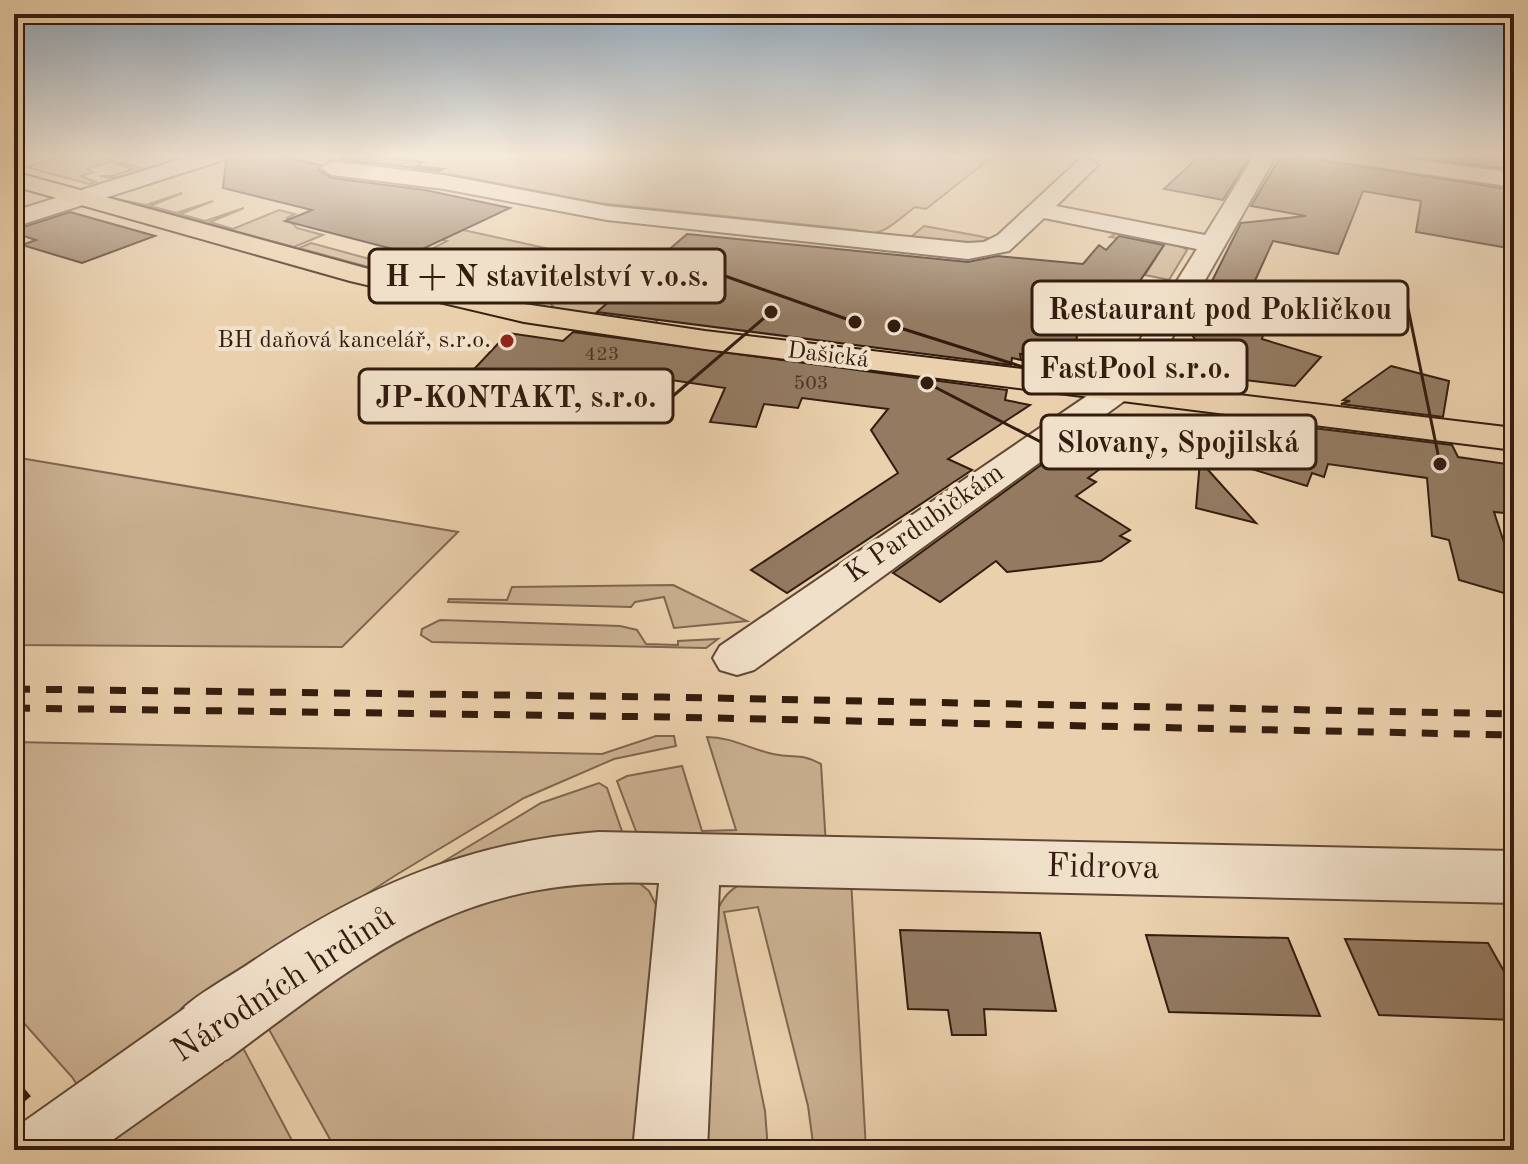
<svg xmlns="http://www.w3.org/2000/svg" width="1528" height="1164" viewBox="0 0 1528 1164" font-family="'Old Standard TT',serif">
  <rect width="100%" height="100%" fill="#ead0ac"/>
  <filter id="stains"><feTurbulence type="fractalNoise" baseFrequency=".0025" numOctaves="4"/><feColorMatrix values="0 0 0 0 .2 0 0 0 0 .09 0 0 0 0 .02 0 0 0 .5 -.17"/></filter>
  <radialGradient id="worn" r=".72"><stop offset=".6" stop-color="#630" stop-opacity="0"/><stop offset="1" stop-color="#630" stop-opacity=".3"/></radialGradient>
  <g fill="#cbb191" stroke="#806650" stroke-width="2">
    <path d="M354,154H996L926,209L915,207C890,226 887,234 855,236L857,230L598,203L450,174L441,178L431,176L441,169C427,167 418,175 404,173L424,162Z"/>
    <path d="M95,156L145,169C128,174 118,181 100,176H112L133,169L110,162L87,169L93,172L81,176L96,182L89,184L26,167L56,158Z"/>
    <path d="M182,193L150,206L176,213L213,201L180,214L205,221L244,208L210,222L233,229L279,210L295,214L287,218L297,228L323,235L294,247L116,199L146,205Z"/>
    <path d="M436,224L595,259L597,263L581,277L446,249L430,258L418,256L447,241L416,233Z"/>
    <path d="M924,226L979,236L988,238L979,245L914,239L912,236Z"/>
    <path d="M1117,233L1177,244L1187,250L1169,280L1145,275L1164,245L1110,237Z"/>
    <path d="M311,243L410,270L533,296L507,301L442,287L299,248Z"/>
    <path d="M617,264L715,277L712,281L641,273L602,308L651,317L657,321V326L557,311L550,303L554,300L565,302L605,268Z"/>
    <path d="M14,457L458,532L342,647L14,645Z"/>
    <path d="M673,585L747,621L674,628L664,597L635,602L631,607L448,602L449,599L507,600L512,587Z"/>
    <path d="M440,620L620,626L637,630L646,644L678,645V641L718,639L706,648L432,642L421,635L422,629Z"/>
    <path d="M656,736H674L676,746L614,759L524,798L396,875L214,993L297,1150H120L72,1077L14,1012V742L602,754Z"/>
    <path d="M707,737C731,737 750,749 773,754C795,759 799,752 821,764L826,846L640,842L617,781L627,776L682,766L702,831L736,830Z"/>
    <path d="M599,783L607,788L625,840L396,890L541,803Z"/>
    <path d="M633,878L649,891L660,913L639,1150H336L261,1015L349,954L511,888Z"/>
    <path d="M851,879L866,1150H814L808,1106L758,907L724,912L765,1111L768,1150H702L715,915C723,897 729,889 747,881Z"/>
  </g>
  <g fill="#937a61" stroke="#341c0f" stroke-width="2">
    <path d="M232,154H272L320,165L319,171L332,178L425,190L510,208L412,254L285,221L312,210L223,188L226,162Z"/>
    <path d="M352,154L423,162L417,166L443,169L439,171L342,159Z"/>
    <path d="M1219,154L1251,155L1223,200L1164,189L1198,157L1215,159Z"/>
    <path d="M1282,154L1514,190V249L1416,232L1421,201L1363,191L1338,254L1273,241L1238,318L1266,324L1262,339L1321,357L1295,386L1169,371L1201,348L1188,329L1241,223L1306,216L1251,206Z"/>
    <path d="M1393,154H1514V170Z"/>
    <path d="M70,212L155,236L82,263L22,245L36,240L14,233V230Z"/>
    <path d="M687,234L968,262L997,256L1083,264L1099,245L1106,250L1119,236L1164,245L1124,305L1078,300L1076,360L1020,354L1021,360L1012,358L1011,365L597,312Z"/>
    <path d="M573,332L1007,390L1005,400L1030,405L948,459L972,470L787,593L751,570L898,473L871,430L888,409L802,398L798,408L764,404L756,427L710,422L725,388L631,374L610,403L461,383L508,333L563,341Z"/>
    <path d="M1391,366L1449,381L1443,417L1341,404L1350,401L1343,400Z"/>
    <path d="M1104,419L1153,429L1088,478L1096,482L1076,496L1130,530L1120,536L1130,541L1101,561L1007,572L996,561L940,602L893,573Z"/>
    <path d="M1305,427L1452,445L1458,457L1514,465V514L1494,512L1514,573V596L1459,580L1449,540L1432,536L1427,478L1328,464L1324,477L1312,473L1307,486L1248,468Z"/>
    <path d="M1200,461L1256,523L1196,508Z"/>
    <path d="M900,930L1040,933L1056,1011L984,1009L986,1035H952L948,1010L908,1009Z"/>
    <path d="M1146,935L1288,938L1320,1016L1169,1012Z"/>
    <path d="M1345,939L1488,943L1514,989V1020L1379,1015Z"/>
  </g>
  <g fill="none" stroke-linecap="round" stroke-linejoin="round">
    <defs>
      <g id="minor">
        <path d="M197,154H229L226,159L14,227V211Z"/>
        <path d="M1255,154H1277L1148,380L1127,399L754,670L737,675L720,670L713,658L720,646L1103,385L1123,367L1197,249L1044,218L1009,251L968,259L607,220L444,189L332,175L321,168L332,161L444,175L607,206L968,243L984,242L998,235L1079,160L1087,158L1098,165L1056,206L1205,235Z"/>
        <path d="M1317,154H1373L1514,173V187L1328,160Z"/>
        <path d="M599,832L1514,851V903L719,885L707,1150H633L659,883C463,875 377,948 228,1059L204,1069L180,1059L170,1035C173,1028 175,1019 180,1012C188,1000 230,976 244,967C356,891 463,842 599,832Z"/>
      </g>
      <path id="major" d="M14,172L365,268L524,304L705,331L1514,428V450L705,349L524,322L350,281L14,186Z"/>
    </defs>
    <use href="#minor" stroke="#624936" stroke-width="4"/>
    <use href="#major" stroke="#341c0f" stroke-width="4"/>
    <use href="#minor" fill="#f1e0c9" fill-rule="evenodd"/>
    <use href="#major" fill="#ead0ac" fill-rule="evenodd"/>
    <g stroke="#341c0f" stroke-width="7" stroke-dasharray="16 16" stroke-linecap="butt">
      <path d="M14,689L663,697L1514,714"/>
      <path d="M14,708L667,717L1514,735"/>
    </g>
    <path stroke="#341c0f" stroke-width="9" stroke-dasharray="21 21" stroke-linecap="butt" d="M14,1083L34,1107L60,1150"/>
    <defs>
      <path id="minor-bridge" d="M41,1150L204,1035"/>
    </defs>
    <use href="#minor-bridge" stroke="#624936" stroke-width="70" stroke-linecap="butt"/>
    <use href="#minor-bridge" stroke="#f1e0c9" stroke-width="66"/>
  </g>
  <linearGradient id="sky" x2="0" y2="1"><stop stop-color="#90a7bb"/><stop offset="0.49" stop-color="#f6eada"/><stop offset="1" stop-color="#f6eada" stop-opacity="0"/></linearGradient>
  <rect width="1528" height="317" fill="url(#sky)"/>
  <circle fill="#8f2418" stroke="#f1e0c9" stroke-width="3" cx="507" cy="341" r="8"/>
  <g text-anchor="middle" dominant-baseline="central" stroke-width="8" stroke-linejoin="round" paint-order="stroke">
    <g font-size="20" fill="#4c3424">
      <text x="602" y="355">423</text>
      <text x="811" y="384">503</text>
    </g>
    <g font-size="24" fill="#341c0f" stroke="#f1e0c9" text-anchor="end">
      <text x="491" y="341">BH daňová kancelář, s.r.o.</text>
    </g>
    <g font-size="24" fill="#341c0f" stroke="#f1e0c9">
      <text transform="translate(828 356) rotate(7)">Dašická</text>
    </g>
    <g font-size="28" fill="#341c0f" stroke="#f1e0c9">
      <text transform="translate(925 524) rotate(-35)">K Pardubičkám</text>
    </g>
    <g font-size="34" fill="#341c0f" stroke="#f1e0c9">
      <text transform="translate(1103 868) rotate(1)">Fidrova</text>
      <text transform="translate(284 985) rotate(-33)">Národních hrdinů</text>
    </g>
  </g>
  <path fill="none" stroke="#341c0f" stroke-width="3" d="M855 322L725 276M1440 464L1408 308M894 326L1023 367M771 312L673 396M927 383L1041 442"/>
  <g fill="#341c0f" stroke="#f1e0c9" stroke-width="3">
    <circle cx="855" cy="322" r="8"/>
    <circle cx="1440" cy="464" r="8"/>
    <circle cx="894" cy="326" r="8"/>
    <circle cx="771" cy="312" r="8"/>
    <circle cx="927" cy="383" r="8"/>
  </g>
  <g fill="#f1e0c9" stroke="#341c0f" stroke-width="3">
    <rect x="369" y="249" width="356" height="54" rx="8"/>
    <rect x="1032" y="281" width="376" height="54" rx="8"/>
    <rect x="1023" y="340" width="224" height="54" rx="8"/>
    <rect x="359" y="369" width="314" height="54" rx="8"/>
    <rect x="1041" y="415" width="275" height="54" rx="8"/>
  </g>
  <g font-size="30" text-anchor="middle" font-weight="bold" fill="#341c0f">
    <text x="547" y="286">H + N stavitelství v.o.s.</text>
    <text x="1220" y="319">Restaurant pod Pokličkou</text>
    <text x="1135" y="378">FastPool s.r.o.</text>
    <text x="516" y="407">JP-KONTAKT, s.r.o.</text>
    <text x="1178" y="452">Slovany, Spojilská</text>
  </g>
  <rect width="1528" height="1164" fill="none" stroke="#ead0ac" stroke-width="48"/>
  <rect x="16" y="16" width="1496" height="1132" fill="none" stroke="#341c0f" stroke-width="4"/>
  <rect x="24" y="24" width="1480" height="1116" fill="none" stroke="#341c0f" stroke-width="2"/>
  <rect width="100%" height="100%" filter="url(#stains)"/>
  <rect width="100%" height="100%" fill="url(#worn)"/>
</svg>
